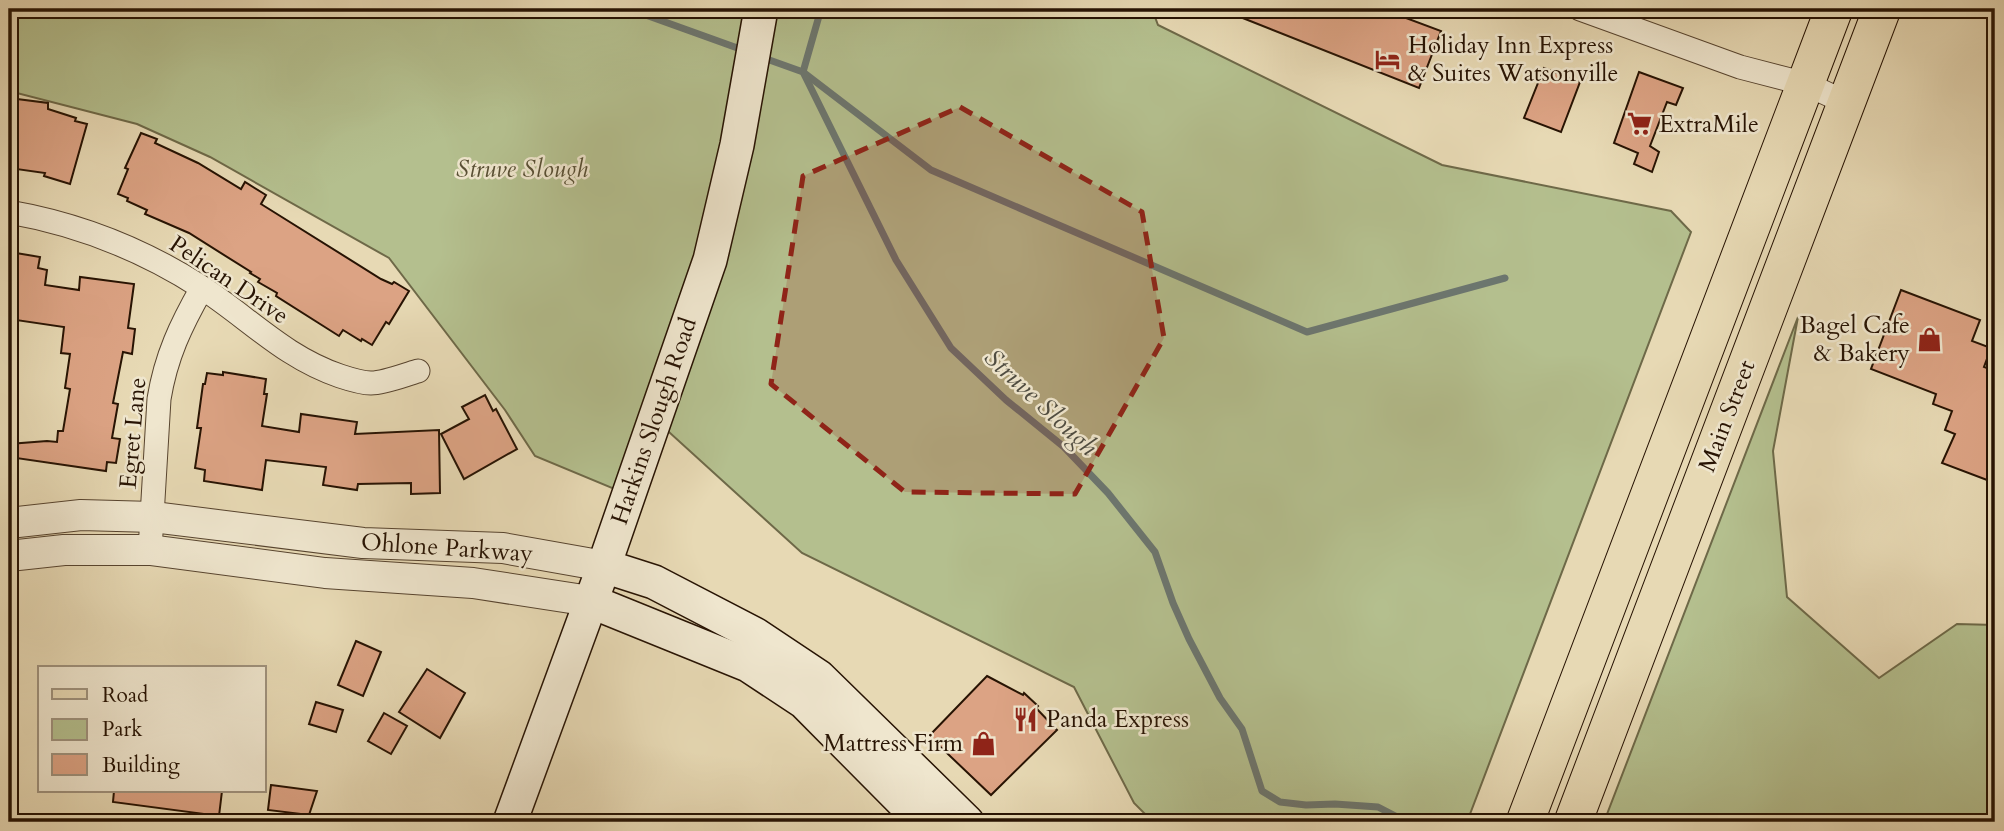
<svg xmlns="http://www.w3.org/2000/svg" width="2004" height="831" viewBox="0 0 2004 831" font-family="Cardo,serif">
  <rect width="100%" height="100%" fill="#e7d9b4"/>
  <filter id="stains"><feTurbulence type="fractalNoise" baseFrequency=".00286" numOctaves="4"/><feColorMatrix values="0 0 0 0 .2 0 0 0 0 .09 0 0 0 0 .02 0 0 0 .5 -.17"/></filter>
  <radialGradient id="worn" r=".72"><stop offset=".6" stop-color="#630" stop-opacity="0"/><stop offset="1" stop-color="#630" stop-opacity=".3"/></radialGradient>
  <g fill="#b4bf8e" stroke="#6e6948" stroke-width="2">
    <path d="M9,9H1152L1158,25L1442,165L1671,211L1691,232L1467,822H1153L1134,803L1074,687L802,553L647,412L624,493L535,456L505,410L389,258L210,157L137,124L9,91Z"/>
    <path d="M1798,317L1773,451L1787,597L1879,678L1957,624L1995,625V822H1604Z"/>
  </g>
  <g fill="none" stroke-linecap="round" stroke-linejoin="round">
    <g stroke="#6c766f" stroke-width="7">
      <path d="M629,9L743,50"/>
      <path d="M821,9L803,72L931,170L1307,332L1505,278"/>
      <path d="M761,57L803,72L896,260L951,348L1006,400L1064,447L1108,493L1155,552L1173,603L1189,639L1220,698L1242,729L1262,791L1280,802L1306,805L1335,804L1378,807L1407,822"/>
    </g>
  </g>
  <g fill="#dca384" stroke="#271303" stroke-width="2">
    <path d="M1220,9H1382L1441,31L1419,88Z"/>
    <path d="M1544,68L1580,82L1561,132L1524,118Z"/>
    <path d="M1639,72L1683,88L1676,105L1667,102L1650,146L1659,152L1652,172L1634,164L1638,153L1614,143Z"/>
    <path d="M9,98L48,103V109L76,118L75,121L87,124L70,184L44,176L45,173L9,168Z"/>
    <path d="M141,133L157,139L155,143L198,163L241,189L245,182L266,195L261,204L381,279L392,284L394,282L409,291L389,324L386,322L372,345L362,339L361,341L343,330L339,336L276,296L277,293L258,282L260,279L250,273L251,272L189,233L145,214L147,210L127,201L128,198L118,194L128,169L125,168Z"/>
    <path d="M16,253L40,257L38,268L47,270L45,285L79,290L80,277L134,284L128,328L135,329L132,354L123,352L113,403L118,404L112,438L120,439L116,463L107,462L106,471L9,457V444L47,441L57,442L58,431H63L70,389L65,388L70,354L61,353L64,327L9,319V299Z"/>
    <path d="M1901,290L1980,320L1972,341L1991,348L1984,367L1995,371V483L1942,463L1955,434L1945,430L1952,411L1933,404L1936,394L1871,369Z"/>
    <path d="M223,372L266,379L264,394H267L262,426L299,432L301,414L357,422L355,434L439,430L440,493L411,494V483L358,484L357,490L323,485L326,467L266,460L262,490L204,481L205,470L195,468L201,428H197L203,384H205L207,373L223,375Z"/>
    <path d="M485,395L493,411L496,409L517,449L464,479L441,434L469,419L462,407Z"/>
    <path d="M356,641L381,652L363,696L338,685Z"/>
    <path d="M427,669L465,693L440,738L399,712Z"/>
    <path d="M987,676L1023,695L1024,693L1038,706L1036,708L1057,730L991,795L929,736Z"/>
    <path d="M316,702L343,710L336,732L309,724Z"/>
    <path d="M384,713L407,726L391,754L368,741Z"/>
    <path d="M271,785L317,791L309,815L268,810Z"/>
    <path d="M114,791H222L219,816L113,802Z"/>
  </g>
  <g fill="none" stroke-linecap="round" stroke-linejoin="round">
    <defs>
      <g id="minor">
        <path d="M1580,9L1740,67L1806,84L1847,103"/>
        <path d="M9,212C78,224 142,249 201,287C249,318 284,357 340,376C349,379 362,383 371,383C385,383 404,375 418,371"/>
        <path d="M150,550L159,399C166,356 181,325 202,288"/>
      </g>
      <g id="tertiary">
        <path d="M9,523L81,515L153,517L363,543L503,548L604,566"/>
        <path d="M9,556L64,550H150L325,573L473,583L590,601"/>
      </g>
      <g id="secondary">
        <path d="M604,566L654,582L756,635L819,677L967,822"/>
        <path d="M590,601L748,665L804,702L923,822"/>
        <path d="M510,822L604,566L710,260L737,145L761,9"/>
      </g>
      <g id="primary">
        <path d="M1525,822L1834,9"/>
        <path d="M1573,822L1882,9"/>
      </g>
    </defs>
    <use href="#minor" stroke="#57442f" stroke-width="25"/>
    <use href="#tertiary" stroke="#57442f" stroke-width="32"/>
    <use href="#secondary" stroke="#271303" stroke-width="36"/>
    <use href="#primary" stroke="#271303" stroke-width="39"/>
    <use href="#minor" stroke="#efe6ce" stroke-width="23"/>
    <use href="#tertiary" stroke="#efe6ce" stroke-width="30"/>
    <use href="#secondary" stroke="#efe6ce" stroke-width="33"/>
    <use href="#primary" stroke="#e7d9b4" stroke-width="37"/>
  </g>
  <path fill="#8f2418" fill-opacity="0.2" stroke="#8f2418" stroke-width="5" stroke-dasharray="14 9" stroke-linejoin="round" d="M960,107L1142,212L1164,338L1075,494L905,492L771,384L803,176Z"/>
  <defs>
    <symbol id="hotel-bare" viewBox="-9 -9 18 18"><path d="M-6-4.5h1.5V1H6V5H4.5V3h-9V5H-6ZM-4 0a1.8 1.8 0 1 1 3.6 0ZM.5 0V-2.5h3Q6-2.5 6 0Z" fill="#8f2418" stroke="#efe6ce" stroke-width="2.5" paint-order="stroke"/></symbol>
    <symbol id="supermarket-bare" viewBox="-9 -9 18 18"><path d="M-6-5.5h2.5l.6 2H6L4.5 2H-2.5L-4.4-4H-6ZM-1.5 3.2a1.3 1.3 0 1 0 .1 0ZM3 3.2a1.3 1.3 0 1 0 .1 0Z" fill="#8f2418" stroke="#efe6ce" stroke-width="2.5" paint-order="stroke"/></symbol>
    <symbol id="shop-bare" viewBox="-9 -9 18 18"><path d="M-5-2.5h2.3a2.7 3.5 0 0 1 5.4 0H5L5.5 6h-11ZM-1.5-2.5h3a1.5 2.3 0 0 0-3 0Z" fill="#8f2418" stroke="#efe6ce" stroke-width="2.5" paint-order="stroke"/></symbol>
    <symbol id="restaurant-bare" viewBox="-9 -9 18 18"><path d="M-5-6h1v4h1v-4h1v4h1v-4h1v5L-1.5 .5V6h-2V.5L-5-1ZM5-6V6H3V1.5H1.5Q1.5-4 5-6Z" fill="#8f2418" stroke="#efe6ce" stroke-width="2.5" paint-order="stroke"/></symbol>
  </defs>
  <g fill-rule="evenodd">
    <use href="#hotel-bare" x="1370" y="42" width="35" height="35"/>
    <use href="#supermarket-bare" x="1622" y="106" width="35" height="35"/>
    <use href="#shop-bare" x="1912" y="322" width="35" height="35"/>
    <use href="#restaurant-bare" x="1008" y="702" width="35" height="35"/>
    <use href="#shop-bare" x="966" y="726" width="35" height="35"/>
  </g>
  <g text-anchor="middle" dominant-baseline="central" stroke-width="5" stroke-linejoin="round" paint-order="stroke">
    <g font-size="24" fill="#271303" stroke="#efe6ce" text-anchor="start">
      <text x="1408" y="45">Holiday Inn Express<tspan x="1408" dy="28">&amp; Suites Watsonville</tspan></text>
      <text x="1659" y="124">ExtraMile</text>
      <text x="1910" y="325" text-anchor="end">Bagel Cafe<tspan x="1910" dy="28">&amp; Bakery</tspan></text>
      <text x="1046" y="719">Panda Express</text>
      <text x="963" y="743" text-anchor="end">Mattress Firm</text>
    </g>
    <g font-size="24" font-style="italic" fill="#584f34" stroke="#efe6ce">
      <text x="522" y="169">Struve Slough</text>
    </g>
    <g font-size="24" fill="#271303" stroke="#efe6ce">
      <text transform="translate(229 280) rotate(34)">Pelican Drive</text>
      <text transform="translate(1727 416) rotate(-69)">Main Street</text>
      <text transform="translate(654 421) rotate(-71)">Harkins Slough Road</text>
      <text transform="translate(133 433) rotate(-85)">Egret Lane</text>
      <text transform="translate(447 548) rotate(4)">Ohlone Parkway</text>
    </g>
    <g font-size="26" font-style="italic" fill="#4f4d42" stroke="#efe6ce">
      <text transform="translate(1041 402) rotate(43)">Struve Slough</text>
    </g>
  </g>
  <rect width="2004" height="831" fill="none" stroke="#e7d9b4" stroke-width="35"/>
  <rect x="10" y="10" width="1983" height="810" fill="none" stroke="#271303" stroke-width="3.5"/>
  <rect x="18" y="18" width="1969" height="796" fill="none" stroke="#271303" stroke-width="2"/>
  <rect x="38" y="666" width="228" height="126" fill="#efe6ce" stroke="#9f927d" stroke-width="2"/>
  <rect x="52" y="689" width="35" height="10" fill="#e7d9b4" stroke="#9f927d" stroke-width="2"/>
  <text x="102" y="702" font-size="21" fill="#271303">Road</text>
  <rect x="52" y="719" width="35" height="21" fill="#b4bf8e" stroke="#9f927d" stroke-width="2"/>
  <text x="102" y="736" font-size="21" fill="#271303">Park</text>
  <rect x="52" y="754" width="35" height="21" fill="#dca384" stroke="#9f927d" stroke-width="2"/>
  <text x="102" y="772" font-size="21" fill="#271303">Building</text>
  <rect width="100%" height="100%" filter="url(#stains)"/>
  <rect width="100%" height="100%" fill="url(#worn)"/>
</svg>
